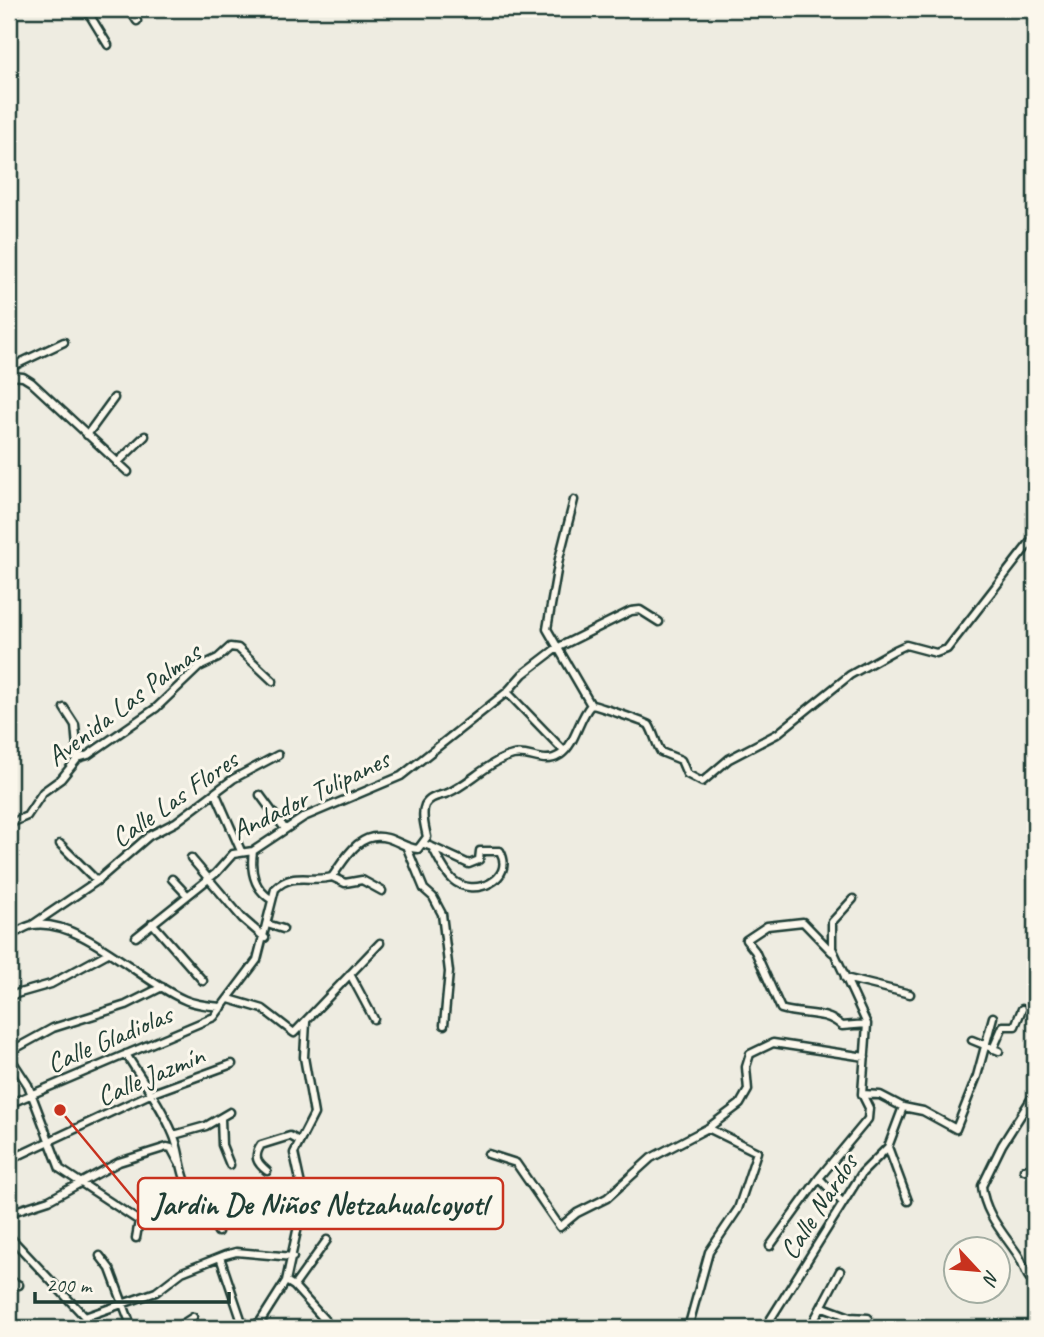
<svg xmlns="http://www.w3.org/2000/svg" width="1044" height="1337" font-family="Caveat,sans-serif">
  <style>
    .lines { fill: none; stroke-linecap: round; stroke-linejoin: round }
    .street-casing { stroke: #1f3d34; stroke-width: 11 }
    .street { stroke: #fbf7ec; stroke-width: 6 }
    .labels { text-anchor: middle; stroke-width: 6; stroke-linejoin: round; paint-order: stroke }
    .street-label { font-size: 28px; fill: #1f3d34; stroke: #fbf7ec }
    .leader { fill: none; stroke: #c8321e; stroke-width: 2.5 }
    .callout-dot { fill: #c8321e; stroke: #fbf7ec; stroke-width: 2.5 }
    .callout { fill: #fbf7ec; stroke: #c8321e; stroke-width: 2.5 }
    .callout-label { font-size: 30px; text-anchor: middle; font-weight: bold; fill: #1f3d34 }
  </style>
  <rect width="100%" height="100%" fill="#eeece1"/>
  <filter id="ink" filterUnits="userSpaceOnUse"><feTurbulence type="fractalNoise" baseFrequency=".0143" numOctaves="2"/><feDisplacementMap in="SourceGraphic" scale="14" xChannelSelector="R" yChannelSelector="G"/><feConvolveMatrix kernelMatrix="1 2 1 2 8 2 1 2 1" color-interpolation-filters="sRGB"/></filter>
  <g filter="url(#ink)">
    <g class="lines">
      <defs>
        <path id="street" d="M86 9 108 45
          M129 9 137 21
          M9 15 17 9
          M9 368 64 342
          M9 376 23 377 31 382 128 472
          M87 435 114 398
          M117 463 145 436
          M574 500 559 559 547 629 591 705
          M507 692 564 751
          M591 705C596 705 647 723 649 725 654 733 656 744 661 752L681 760 687 774 702 782 729 759 777 734 850 675 895 650 906 645 936 653 947 649 1035 536
          M64 708 75 725 78 758
          M216 794 241 851
          M260 795 285 829
          M9 824 27 816 43 792 61 779 78 758 88 755 156 708 199 667 218 658 230 647 238 648 273 681
          M60 844 97 881
          M424 844 432 847C438 857 444 872 453 880 473 898 516 880 500 851H480L479 860 469 864 432 847
          M407 848 424 889 433 897 442 914 449 972 444 1025
          M253 851C250 872 254 889 272 900
          M191 858 242 918 265 938
          M332 877 345 883 362 880 382 891
          M172 879 186 894
          M152 923 203 981
          M267 924 283 929
          M32 925 97 881 149 836 176 822 233 779 278 755
          M9 936C16 933 25 926 33 925 81 918 141 982 185 1000 196 1005 210 1006 222 1007
          M136 937 216 873 233 854 253 851 304 817 401 776 507 692 523 674 557 648 631 611 640 610 659 622
          M832 952 803 922 767 926 746 940 755 951 781 1009C803 1016 825 1010 842 1026L867 1024
          M350 974 374 1019
          M845 978 910 994
          M9 996 51 984 108 953
          M229 999 263 1009 294 1033 380 943
          M972 1040 999 1051
          M993 1049 1003 1026H1015L1022 1009
          M9 1052 53 1028 126 1005 162 987
          M126 1054C142 1080 161 1105 173 1134 183 1155 178 1188 203 1201
          M9 1056 28 1085 60 1169 139 1221 136 1238
          M1035 1093 1002 1145 982 1186C984 1213 1004 1234 1018 1255 1025 1266 1025 1276 1035 1284
          M862 1094 880 1095 903 1107 923 1111 956 1129 977 1076 993 1017
          M9 1104 214 1017 257 960 275 889C293 871 310 883 332 877 345 859 359 830 387 838 398 841 406 848 418 849L427 837C425 827 421 814 425 805 430 796 440 796 448 793 469 784 489 761 513 755 530 751 543 766 560 755 576 744 578 719 591 705
          M221 1118 222 1145 230 1165
          M174 1135 206 1126 230 1112
          M888 1147 908 1201
          M488 1154 516 1163 560 1227 577 1213 607 1198 651 1158 708 1128 740 1104 748 1090 746 1067 750 1054 773 1043 865 1057
          M9 1160 150 1094 232 1064
          M1024 1170 1035 1168
          M267 1171C257 1163 253 1157 261 1145L290 1136 299 1141
          M819 1178 843 1203
          M203 1201 218 1232
          M203 1201 224 1189
          M151 1202 190 1189
          M9 1213 49 1200 119 1162 167 1147 171 1148 179 1163
          M9 1236 85 1317
          M770 1246 819 1178 868 1119 869 1108 862 1094 867 1024 832 948V922L853 899
          M100 1256 110 1269 132 1328
          M220 1257 244 1328
          M9 1280 19 1285
          M286 1281 294 1286 332 1328
          M294 1286 327 1240
          M823 1307 850 1317 868 1318
          M85 1317 156 1292 182 1272 225 1255 236 1252 293 1257
          M260 1322 286 1281 304 1199 294 1153 314 1114 304 1057 306 1022
          M83 1328 85 1317
          M176 1328 193 1317
          M247 1328 260 1322 267 1328
          M681 1328H682
          M688 1328 709 1252 738 1209 757 1152 708 1128
          M765 1328 862 1173 888 1147 903 1107
          M810 1328 840 1271"/>
      </defs>
      <use href="#street" class="street-casing"/>
      <use href="#street" class="street"/>
    </g>
  </g>
  <g class="labels">
    <g class="street-label">
      <text transform="translate(123 704) rotate(-37)" y="10">Avenida Las Palmas</text>
      <text transform="translate(310 794) rotate(-26)" y="10">Andador Tulipanes</text>
      <text transform="translate(174 798) rotate(-35)" y="10">Calle Las Flores</text>
      <text transform="translate(109 1038) rotate(-23)" y="10">Calle Gladiolas</text>
      <text transform="translate(150 1075) rotate(-23)" y="10">Calle Jazmín</text>
      <text transform="translate(818 1206) rotate(-57)" y="10">Calle Nardos</text>
    </g>
  </g>
  <path class="leader" d="M60 1110L138 1204"/>
  <circle class="callout-dot" cx="60" cy="1110" r="7"/>
  <rect class="callout" x="138" y="1178" width="365" height="51" rx="7"/>
  <g class="callout-label">
    <text x="320" y="1214">Jardin De Niños Netzahualcoyotl</text>
  </g>
  <rect width="1044" height="1337" fill="none" stroke="#fbf7ec" stroke-width="35"/>
  <rect x="18" y="18" width="1009" height="1302" fill="none" stroke="#1f3d34" stroke-width="2.5" filter="url(#ink)"/>
  <g transform="translate(977 1270) rotate(116)"><circle r="33" fill="#fbf7ec" stroke="#a3ada2" stroke-width="2"/>
  <path d="M0-5L12 26L0 18L-12 26Z" fill="#c8321e"/>
  <text y="-10" font-size="19" font-weight="bold" text-anchor="middle" fill="#1f3d34">N</text>
  </g>
  <path d="M35 1292v10h194v-10" fill="none" stroke="#1f3d34" stroke-width="3.5"/>
  <text x="46" y="1292" font-size="21" fill="#1f3d34" stroke="#fbf7ec" stroke-width="5" paint-order="stroke">200 m</text>
</svg>
